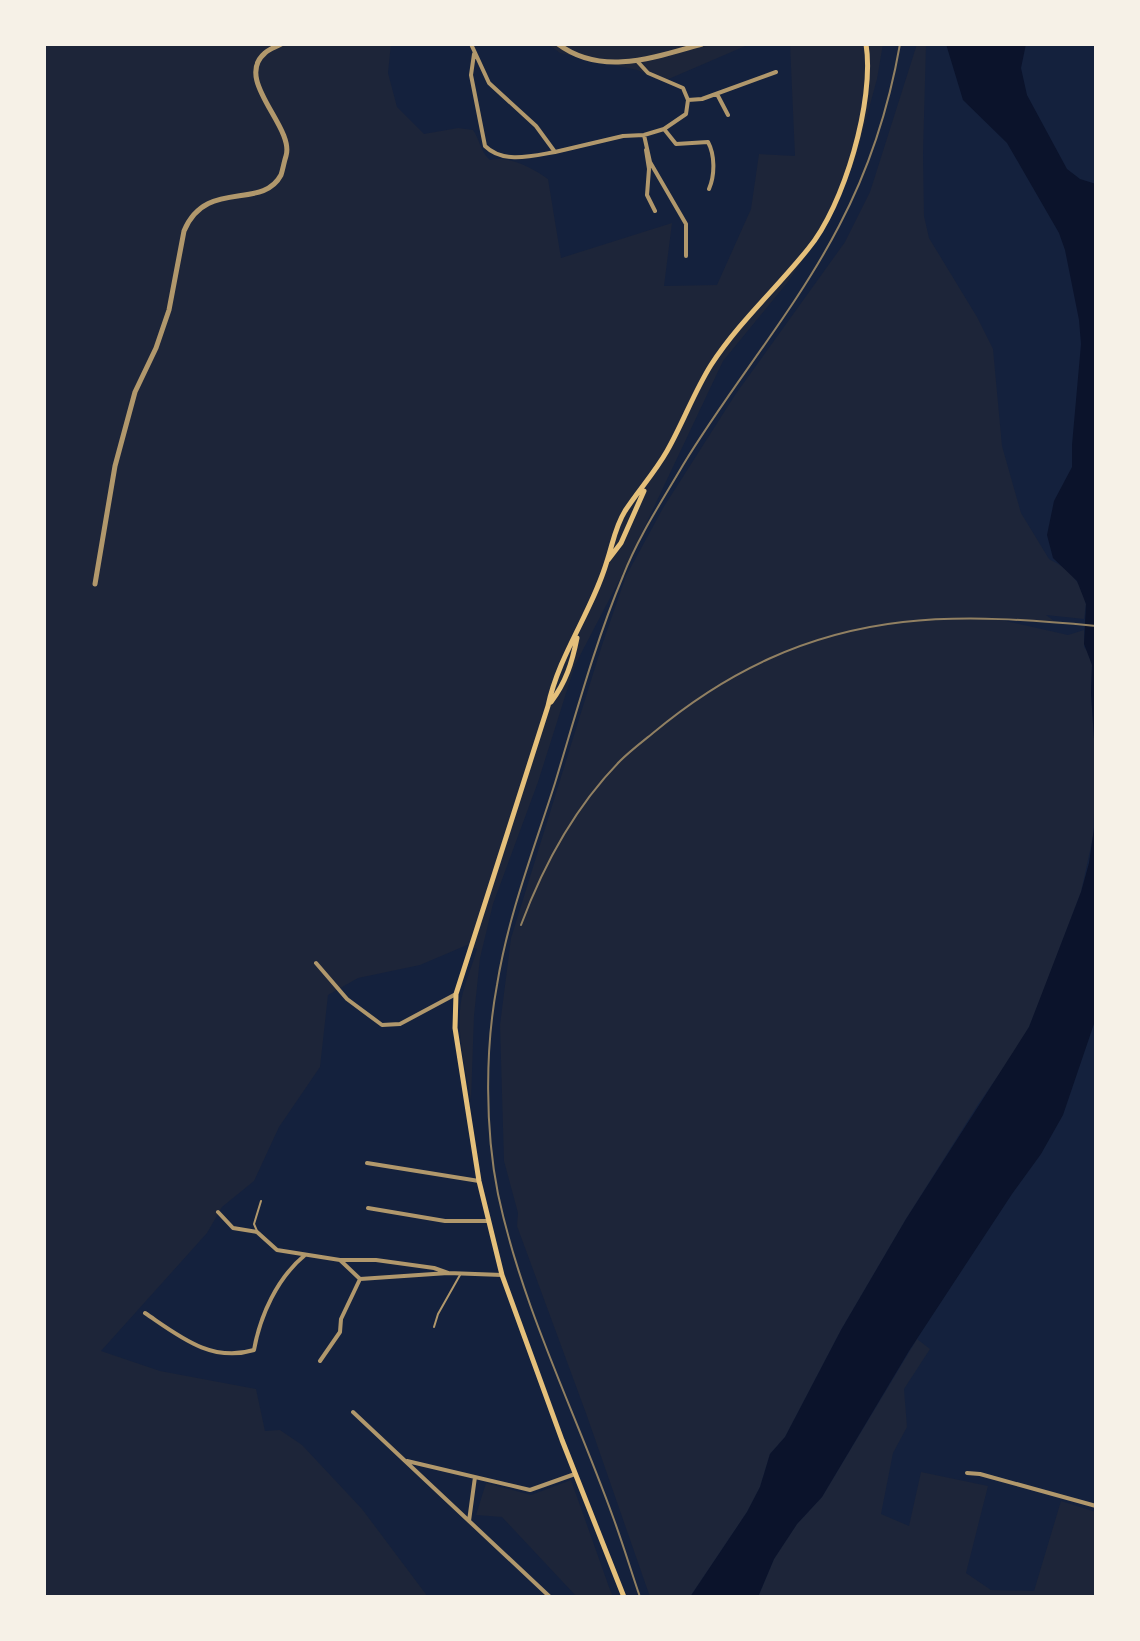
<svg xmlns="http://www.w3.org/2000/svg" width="1140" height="1641" font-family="'Work Sans',sans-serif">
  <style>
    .green { fill: #1d2539 }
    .water { fill: #0b132b }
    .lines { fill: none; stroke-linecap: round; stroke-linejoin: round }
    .service { stroke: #b1986c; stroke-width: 2 }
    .minor { stroke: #b1986c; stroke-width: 4 }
    .tertiary { stroke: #b1986c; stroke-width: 5 }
    .secondary { stroke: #e5c07b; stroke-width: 5 }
    .rail { stroke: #918062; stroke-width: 2 }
  </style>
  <rect width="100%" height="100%" fill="#14213d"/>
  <path class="green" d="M44 44H391L388 73 397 107 424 134 458 128 473 130C480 140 481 153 490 160 508 155 533 168 548 179L561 258 672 223 664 286 717 285 751 209 759 154 795 156 790 44H883L877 79 855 160 827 225 787 283 723 361 620 579 575 665 538 782 493 904 480 958 474 1016 471 1100C465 1066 454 1026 463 992 467 977 473 963 477 949L467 945 420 965 358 978 328 995 320 1067 279 1127 254 1181 222 1207 207 1233 101 1351 160 1371 256 1389 265 1431 280 1430 302 1445 362 1509 428 1597H44Z
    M548 44H750L664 81 637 70 560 53Z
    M917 44H926L923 154 924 216 929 238 977 317 993 349 1002 446 1021 513 1049 559 1067 569 1081 587 1086 604 1084 619 1046 615 1054 621 1001 620 1068 635 1084 630V647L1091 656 1092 665 1091 693 1096 768 1093 837 1081 892 1040 1000 1029 1027 1012 1056 979 1103 906 1219 841 1330 785 1437 770 1454 760 1487 747 1512 690 1597H650L587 1416 517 1226 518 1213 504 1161 500 1025 511 938 602 645 626 576 663 508 735 395 845 242 870 192Z
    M917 1339 930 1349 904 1389 907 1427 893 1453 881 1514 909 1526 921 1472 988 1486 966 1573 991 1590 1034 1591 1061 1501 1096 1512V1597H758L774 1559 797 1524 822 1497Z
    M571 1480 609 1587 613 1597H577L502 1517 476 1515 486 1483 531 1495Z"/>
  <path class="water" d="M946 44H1026L1021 68 1027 95 1067 169 1080 179 1096 184V768L1091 693 1092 665 1084 644 1086 604 1077 581 1053 558 1047 535 1054 501 1072 467V445L1081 344 1079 320 1065 250 1059 233 1007 143 963 100Z
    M1096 814V1018L1063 1115 1041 1154 1012 1194 909 1351 822 1497 797 1524 774 1559 758 1597H690L747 1512 760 1487 770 1454 785 1437 841 1330 906 1219 1029 1027 1081 892 1089 863Z"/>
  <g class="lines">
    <path class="service" d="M257 1231 254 1224 261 1201
      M434 1327 438 1314 460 1275"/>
    <path class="minor" d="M471 44 489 83 536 126 555 152 623 136 644 135 664 129 676 144 708 142C715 155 715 175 709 189
      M474 54 471 75 485 146C503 164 532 156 555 152
      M638 62 648 73 683 88 688 100 702 99 776 72
      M717 94 728 115
      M664 129 686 114 688 100
      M644 135 650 162 686 224V256
      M646 150 649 169 647 195 655 211
      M316 963 347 999 382 1025 400 1024 456 994
      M367 1163 479 1181
      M368 1208 445 1221H488
      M218 1212 233 1228 257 1232 277 1250 340 1260H376L434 1268 448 1273
      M340 1260 360 1279 448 1273 502 1275
      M145 1313C179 1336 211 1363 254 1350 260 1316 277 1278 305 1255
      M320 1361 340 1332 341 1319 360 1279
      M353 1412 469 1521
      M407 1461 530 1490 575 1474
      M967 1473 980 1474 1096 1506
      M475 1477 469 1521 550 1597"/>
    <path class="tertiary" d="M558 44C602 77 655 57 702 44
      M95 584 115 466 135 392 156 348 169 310 184 231C206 178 262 211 281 175 283 169 284 162 286 156 295 127 233 80 265 53 269 49 276 47 281 44"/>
    <path class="secondary" d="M608 560 621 543 644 491
      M551 702C566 682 572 663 577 638
      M624 1597 562 1440 502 1275 479 1181 455 1028 456 994 548 706C559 654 592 612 607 561 613 543 615 527 625 511 639 490 655 472 667 451 683 423 694 392 711 365 739 322 776 289 808 249 844 206 875 100 866 44"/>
    <path class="rail" d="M521 925C543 866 576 806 620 761 630 751 642 742 653 733 726 672 806 633 903 622 967 615 1032 620 1096 626
      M640 1597C631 1571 623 1544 613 1517 574 1409 522 1307 498 1194 485 1129 485 1049 497 985 508 916 534 849 555 783 576 714 595 643 623 576 638 537 662 501 683 465 732 384 795 311 839 226 869 169 889 107 900 44"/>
  </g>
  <rect width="1140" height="1641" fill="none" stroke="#f6f1e7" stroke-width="92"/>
</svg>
